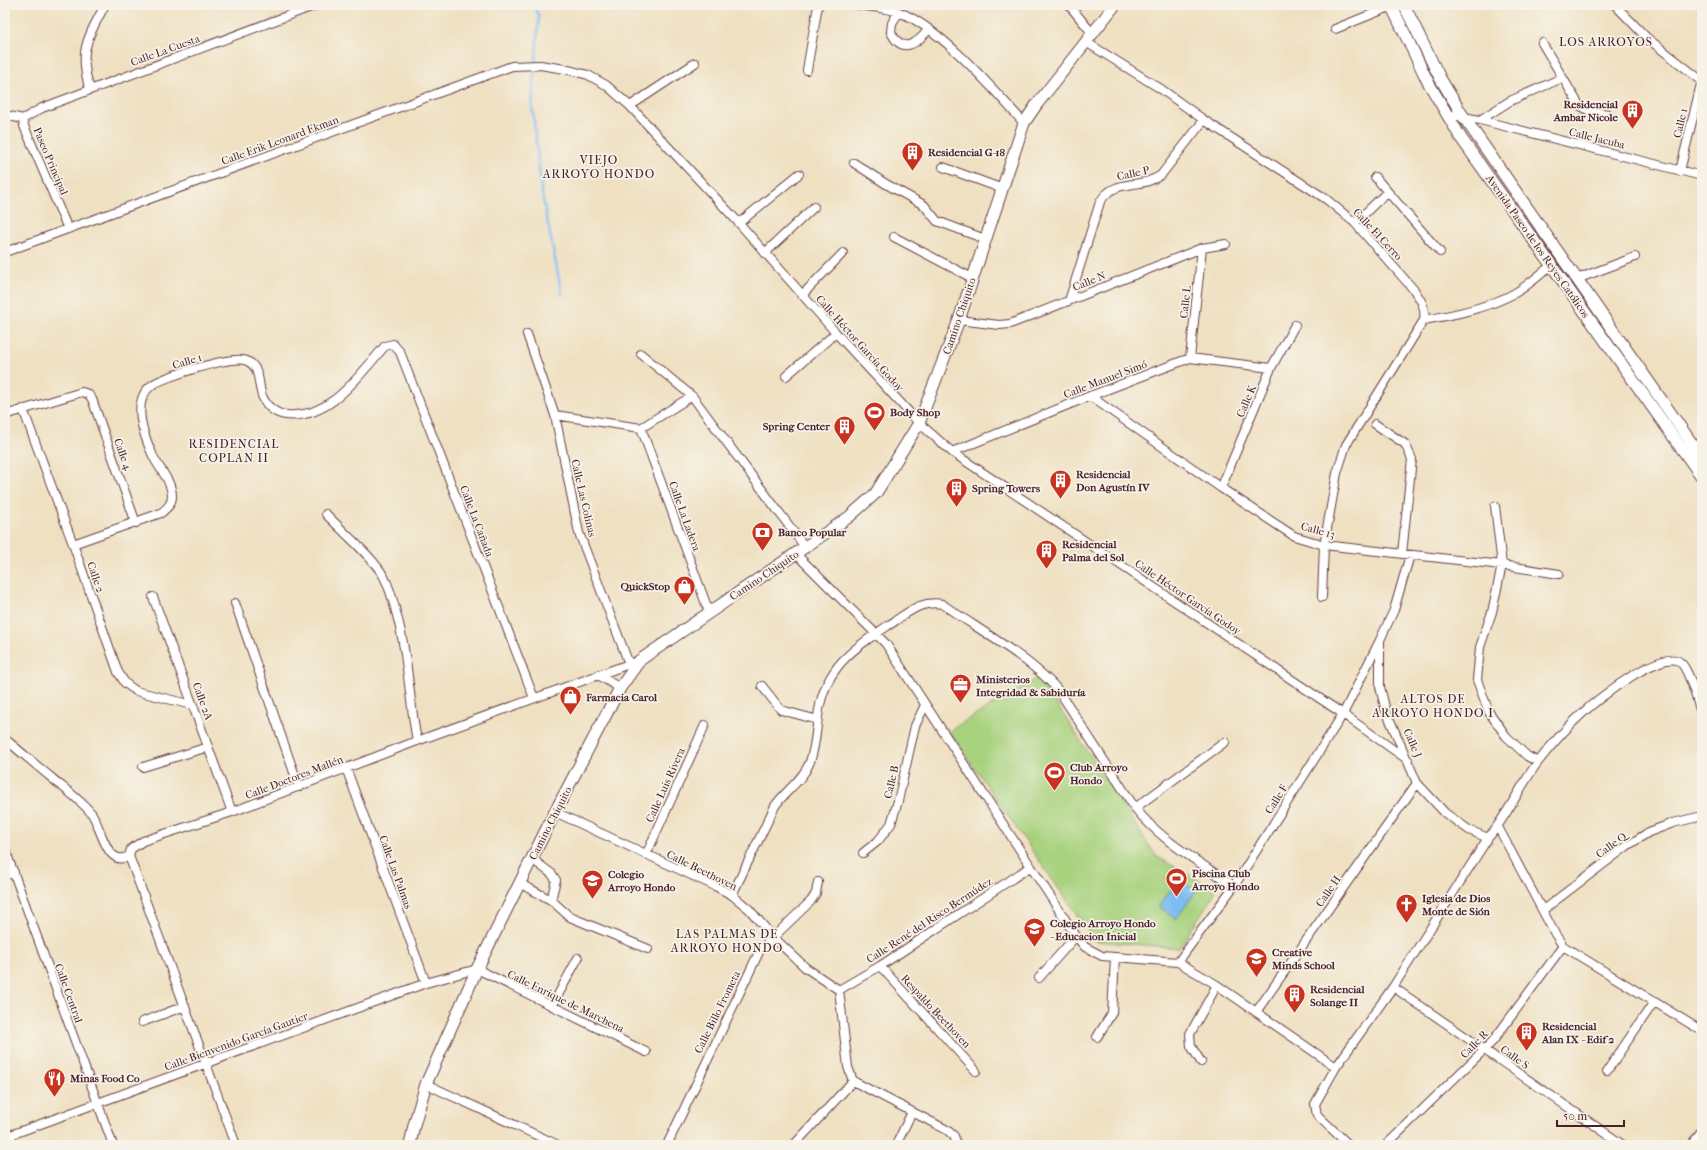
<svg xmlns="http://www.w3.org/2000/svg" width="1707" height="1150" font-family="'IM FELL French Canon',serif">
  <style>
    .green { fill: #a8d27e; stroke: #797854 }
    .water { fill: #7ebdf2; stroke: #646e8e }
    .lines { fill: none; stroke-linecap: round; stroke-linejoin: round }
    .stream { stroke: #7ebdf2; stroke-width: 2.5 }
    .street-casing { stroke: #633c42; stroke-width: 10 }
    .secondary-casing { stroke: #633c42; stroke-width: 13 }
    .street { stroke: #fff; stroke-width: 8 }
    .secondary { stroke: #fff; stroke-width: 11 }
    .labels { text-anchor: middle; stroke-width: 3.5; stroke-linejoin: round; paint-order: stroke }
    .street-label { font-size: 11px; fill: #4a1f2b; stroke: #f7f3e8 }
    .poi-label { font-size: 11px; font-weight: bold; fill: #4a1f2b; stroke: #f7f3e8; text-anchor: start }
    .neighbourhood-label { font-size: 12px; letter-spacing: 1px; fill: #4a1f2b; stroke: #f7f3e8 }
  </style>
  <rect width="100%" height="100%" fill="#f7f3e8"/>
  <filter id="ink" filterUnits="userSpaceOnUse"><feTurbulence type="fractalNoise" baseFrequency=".025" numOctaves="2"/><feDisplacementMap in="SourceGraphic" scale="8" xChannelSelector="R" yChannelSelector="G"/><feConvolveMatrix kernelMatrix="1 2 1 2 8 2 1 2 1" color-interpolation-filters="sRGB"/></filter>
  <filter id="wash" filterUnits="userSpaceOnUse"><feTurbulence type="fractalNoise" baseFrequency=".012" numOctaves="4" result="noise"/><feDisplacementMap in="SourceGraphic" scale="16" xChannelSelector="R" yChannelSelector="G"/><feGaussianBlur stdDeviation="0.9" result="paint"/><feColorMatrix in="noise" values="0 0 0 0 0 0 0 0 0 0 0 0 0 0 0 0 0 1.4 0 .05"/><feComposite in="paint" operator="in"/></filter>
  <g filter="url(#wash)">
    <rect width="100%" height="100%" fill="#efe0c1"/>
    <path class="green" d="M1039 677 1156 856 1216 891 1179 948 1095 941 949 731Z"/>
    <path class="water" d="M1179 879 1196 891 1176 919 1159 906Z"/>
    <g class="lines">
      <path class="stream" d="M533 5 539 16 532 105 542 195 562 294"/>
    </g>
  </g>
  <g filter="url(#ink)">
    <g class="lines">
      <defs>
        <path id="street" d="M859 5C872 7 886 8 899 12 941 28 993 89 1024 123
          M1069 5 1092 33
          M1615 5 1647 38 1702 81
          M899 12 892 23 891 32C902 55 917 44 929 29
          M1335 29 1392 6
          M1086 42 1161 89 1204 120 1326 199 1355 223 1414 290C1421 300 1426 307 1424 320L1346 445 1337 473 1324 545 1322 597
          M1542 43 1579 105 1590 111 1608 114
          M807 70 818 5
          M90 90C78 51 87 39 105 5
          M630 106 695 63
          M1446 114 1480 120 1702 176
          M5 115 23 119 24 126 68 229
          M23 119 42 108 316 5
          M1480 120 1510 101 1562 78
          M854 163 886 184 924 205 937 221 985 239
          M943 167 1003 189
          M1680 171 1702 80
          M1375 177 1440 252
          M739 223 799 174
          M1355 223 1387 192
          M894 237 972 278
          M5 252 512 66 540 65 565 69 588 75 606 85 630 106 739 223 836 333 919 423 952 452 1343 714 1408 760
          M765 253 814 207
          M1577 279 1635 257
          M802 295 843 253
          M1069 301 1100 202C1115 177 1140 190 1161 175L1204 120
          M959 320 999 325 1010 324 1202 248 1226 244
          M1424 320C1454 315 1488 308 1515 293 1528 286 1540 274 1552 265
          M527 334 555 415 579 533 629 664
          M641 354 692 396 805 547
          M1190 358 1202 248
          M786 376 836 333
          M1090 396 1221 488 1294 536 1324 545 1502 565 1559 574
          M23 409 73 544 118 672 125 683 136 691 192 705
          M5 415 82 392 88 394 92 399 136 523
          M555 415 641 428 692 396
          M1375 424 1405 444 1412 459 1402 554
          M641 428 709 612
          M952 452 1090 396 1190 358 1271 368
          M1221 488 1271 368 1295 325
          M1495 506 1502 565 1492 612 1480 647 1477 680 1489 712 1506 736 1527 756 1538 762
          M326 514C341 530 375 559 384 577 390 588 393 600 396 612 408 654 409 698 417 741
          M73 544 161 513C167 508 172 504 172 496 172 481 159 469 153 456 144 436 130 401 152 385 164 377 234 354 247 361 262 368 257 386 263 398 267 407 276 414 286 415 330 420 359 375 385 346L393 344 400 352 534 698
          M796 554 886 644 1076 936 1085 947 1102 956 1178 962 1217 985 1336 1067
          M1410 555 1394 610 1380 640V687L1386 711 1417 783 1445 813 1469 830 1488 838
          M153 597 232 812
          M235 603 299 787
          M598 675 620 688
          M762 686 781 710 818 720
          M5 739C21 752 37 766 53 779 66 790 81 800 92 814 101 827 107 869 129 856L131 849 143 841 232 812 417 741 640 660
          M143 767 208 747
          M346 768 426 983
          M1135 808 1225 742
          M555 812 715 886 732 895 749 909 773 937 806 968 839 990 848 1067 853 1081 947 1130 954 1136 957 1145
          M1498 827 1555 934 1563 946 1702 1031
          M5 849 113 1145
          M863 853 878 841 891 824 898 801 915 726 925 705
          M646 855 705 725
          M129 856 236 1145
          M532 859 552 874 556 880 551 900
          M5 875 14 872
          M519 883 551 900 570 917 648 949
          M732 895 775 806C785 791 802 781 809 764 816 748 816 727 819 710 827 663 858 646 895 621 910 611 923 600 942 604 979 630 1029 657 1059 691L1135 808C1162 842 1200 862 1234 886
          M1543 910 1627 846 1649 832 1673 823 1702 816
          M1178 962 1234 886 1343 714 1380 640
          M880 966 976 1071
          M1039 978 1076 936
          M1393 987 1623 1145
          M839 990 880 966 1030 867
          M552 1006 578 958
          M1256 1012 1417 783
          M142 1022 185 1006
          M1097 1037 1112 1013 1115 958
          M1201 1062 1191 1046 1190 1034 1217 985
          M1607 1071 1654 1002
          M426 1084 558 1145
          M10 1135 14 1145
          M5 1137 426 983 477 969 646 1052
          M667 1145 760 950 811 901 816 893 818 882
          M794 1145 853 1081
          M896 1145 912 1112
          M1349 1145 1317 1115 1315 1104 1336 1067 1393 987 1488 838C1508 815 1520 786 1538 762 1552 744 1569 725 1586 710 1599 698 1663 648 1680 662 1690 670 1697 703 1702 715
          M1386 1145 1493 1041 1563 946
          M1691 1145 1702 1130"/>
        <path id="secondary" d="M1391 5 1428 82 1461 138 1702 477
          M1404 5 1440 78 1463 116 1702 458
          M410 1145 414 1125 426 1084 477 969 555 812 620 688 640 660 849 517 876 493 919 423 959 320 1024 123 1037 104 1115 5"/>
      </defs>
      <use href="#street" class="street-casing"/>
      <use href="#secondary" class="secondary-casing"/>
      <use href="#street" class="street"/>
      <use href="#secondary" class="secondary"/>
    </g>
  </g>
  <defs>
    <symbol id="building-pin" viewBox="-11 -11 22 30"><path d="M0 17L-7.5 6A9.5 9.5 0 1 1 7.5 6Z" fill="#c8321e" stroke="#f7f3e8"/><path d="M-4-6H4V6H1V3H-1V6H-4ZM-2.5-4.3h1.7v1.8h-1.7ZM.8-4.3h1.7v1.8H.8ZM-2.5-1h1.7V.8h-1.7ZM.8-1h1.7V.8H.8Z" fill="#fff"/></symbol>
    <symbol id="stadium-pin" viewBox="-11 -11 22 30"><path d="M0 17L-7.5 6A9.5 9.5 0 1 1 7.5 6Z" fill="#c8321e" stroke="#f7f3e8"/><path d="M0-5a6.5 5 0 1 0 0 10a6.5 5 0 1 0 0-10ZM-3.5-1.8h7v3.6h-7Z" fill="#fff"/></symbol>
    <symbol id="bank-pin" viewBox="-11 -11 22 30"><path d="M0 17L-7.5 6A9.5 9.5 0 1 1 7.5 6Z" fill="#c8321e" stroke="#f7f3e8"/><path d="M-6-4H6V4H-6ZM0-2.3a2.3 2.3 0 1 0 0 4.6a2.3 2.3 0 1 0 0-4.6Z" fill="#fff"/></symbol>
    <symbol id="shop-pin" viewBox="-11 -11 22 30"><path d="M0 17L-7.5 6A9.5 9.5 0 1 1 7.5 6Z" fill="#c8321e" stroke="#f7f3e8"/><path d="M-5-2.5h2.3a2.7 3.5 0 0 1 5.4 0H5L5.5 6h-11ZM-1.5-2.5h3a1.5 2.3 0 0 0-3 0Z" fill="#fff"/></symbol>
    <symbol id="office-pin" viewBox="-11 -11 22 30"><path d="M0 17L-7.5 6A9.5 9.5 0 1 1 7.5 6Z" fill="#c8321e" stroke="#f7f3e8"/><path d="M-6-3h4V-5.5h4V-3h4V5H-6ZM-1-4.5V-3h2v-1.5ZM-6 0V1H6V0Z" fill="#fff"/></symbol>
    <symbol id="school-pin" viewBox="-11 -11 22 30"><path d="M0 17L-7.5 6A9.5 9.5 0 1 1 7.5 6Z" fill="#c8321e" stroke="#f7f3e8"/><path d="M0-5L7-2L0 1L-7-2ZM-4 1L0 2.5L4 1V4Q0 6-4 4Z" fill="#fff"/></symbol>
    <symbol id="church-pin" viewBox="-11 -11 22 30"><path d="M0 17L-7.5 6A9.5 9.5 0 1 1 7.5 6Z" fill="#c8321e" stroke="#f7f3e8"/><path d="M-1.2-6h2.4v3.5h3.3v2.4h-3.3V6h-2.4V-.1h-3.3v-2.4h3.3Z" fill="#fff"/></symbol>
    <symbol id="restaurant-pin" viewBox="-11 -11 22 30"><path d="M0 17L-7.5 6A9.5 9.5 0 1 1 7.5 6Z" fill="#c8321e" stroke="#f7f3e8"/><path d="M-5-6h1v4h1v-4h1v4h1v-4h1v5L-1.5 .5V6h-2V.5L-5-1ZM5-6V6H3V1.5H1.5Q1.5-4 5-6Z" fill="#fff"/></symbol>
  </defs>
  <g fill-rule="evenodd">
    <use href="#building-pin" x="1620" y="98" width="25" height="34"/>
    <use href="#building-pin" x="900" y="140" width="25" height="34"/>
    <use href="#stadium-pin" x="862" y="400" width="25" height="34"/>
    <use href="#building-pin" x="832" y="414" width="25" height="34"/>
    <use href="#building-pin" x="1048" y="468" width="25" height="34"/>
    <use href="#building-pin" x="944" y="476" width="25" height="34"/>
    <use href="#bank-pin" x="750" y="520" width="25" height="34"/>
    <use href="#building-pin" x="1034" y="538" width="25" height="34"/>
    <use href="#shop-pin" x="672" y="574" width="25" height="34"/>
    <use href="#office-pin" x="948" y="672" width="25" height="34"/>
    <use href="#shop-pin" x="558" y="684" width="25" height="34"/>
    <use href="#stadium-pin" x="1042" y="760" width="25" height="34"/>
    <use href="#stadium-pin" x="1164" y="866" width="25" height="34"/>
    <use href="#school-pin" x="580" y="868" width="25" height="34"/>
    <use href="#church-pin" x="1394" y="892" width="25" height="34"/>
    <use href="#school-pin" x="1022" y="916" width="25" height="34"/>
    <use href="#school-pin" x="1244" y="946" width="25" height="34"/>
    <use href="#building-pin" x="1282" y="982" width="25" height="34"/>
    <use href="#building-pin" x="1514" y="1020" width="25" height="34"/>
    <use href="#restaurant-pin" x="42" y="1066" width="25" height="34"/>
  </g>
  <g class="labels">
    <g class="street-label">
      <text transform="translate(165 50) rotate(-20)" y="4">Calle La Cuesta</text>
      <text transform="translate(1680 123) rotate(-77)" y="4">Calle 1</text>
      <text transform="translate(1597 138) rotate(14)" y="4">Calle Jacuba</text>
      <text transform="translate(280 140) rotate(-20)" y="4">Calle Erik Leonard Ekman</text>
      <text transform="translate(51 161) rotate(67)" y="4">Paseo Principal</text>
      <text transform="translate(1133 173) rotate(-12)" y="4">Calle P</text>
      <text transform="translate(1378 234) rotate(47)" y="4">Calle El Cerro</text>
      <text transform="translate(1538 246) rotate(55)" y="4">Avenida Paseo de los Reyes Católicos</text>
      <text transform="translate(1089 281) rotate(-22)" y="4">Calle N</text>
      <text transform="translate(1185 302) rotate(-84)" y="4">Calle L</text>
      <text transform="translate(959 316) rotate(-71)" y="4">Camino Chiquito</text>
      <text transform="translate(860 343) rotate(48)" y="4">Calle Héctor García Godoy</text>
      <text transform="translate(187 361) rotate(-17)" y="4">Calle 1</text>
      <text transform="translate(1105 379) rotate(-21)" y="4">Calle Manuel Simó</text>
      <text transform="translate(1246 401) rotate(-67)" y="4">Calle K</text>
      <text transform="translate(123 454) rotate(70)" y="4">Calle 4</text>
      <text transform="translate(584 498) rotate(77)" y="4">Calle Las Colinas</text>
      <text transform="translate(685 516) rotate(70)" y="4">Calle La Ladera</text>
      <text transform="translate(477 521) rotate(69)" y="4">Calle La Cañada</text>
      <text transform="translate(1318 530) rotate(15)" y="4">Calle 13</text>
      <text transform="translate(764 575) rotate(-34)" y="4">Camino Chiquito</text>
      <text transform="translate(96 577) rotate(71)" y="4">Calle 2</text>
      <text transform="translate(1188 597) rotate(34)" y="4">Calle Héctor García Godoy</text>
      <text transform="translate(203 701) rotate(70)" y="4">Calle 2A</text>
      <text transform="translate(1413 743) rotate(67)" y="4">Calle J</text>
      <text transform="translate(294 777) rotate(-21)" y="4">Calle Doctores Mallén</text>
      <text transform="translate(891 782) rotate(-77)" y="4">Calle B</text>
      <text transform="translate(665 785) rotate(-66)" y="4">Calle Luis Rivera</text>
      <text transform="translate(1276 799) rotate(-58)" y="4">Calle F</text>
      <text transform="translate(550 823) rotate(-63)" y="4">Camino Chiquito</text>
      <text transform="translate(1611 845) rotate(-36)" y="4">Calle Q</text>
      <text transform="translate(702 870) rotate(26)" y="4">Calle Beethoven</text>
      <text transform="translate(396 872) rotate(70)" y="4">Calle Las Palmas</text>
      <text transform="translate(1328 891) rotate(-55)" y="4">Calle H</text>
      <text transform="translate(929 920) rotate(-33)" y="4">Calle René del Risco Bermúdez</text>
      <text transform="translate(69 993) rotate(70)" y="4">Calle Central</text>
      <text transform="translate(566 1001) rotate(26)" y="4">Calle Enrique de Marchena</text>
      <text transform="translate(936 1011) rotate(47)" y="4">Respaldo Beethoven</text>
      <text transform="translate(717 1012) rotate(-64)" y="4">Calle Billo Frometa</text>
      <text transform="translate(236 1041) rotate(-20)" y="4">Calle Bienvenido García Gautier</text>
      <text transform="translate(1474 1044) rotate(-46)" y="4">Calle R</text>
      <text transform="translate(1515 1057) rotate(35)" y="4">Calle S</text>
    </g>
    <g class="poi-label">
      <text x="1618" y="108" text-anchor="end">Residencial<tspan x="1618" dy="13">Ambar Nicole</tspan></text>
      <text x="928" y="156">Residencial G-18</text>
      <text x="890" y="416">Body Shop</text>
      <text x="830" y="430" text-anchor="end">Spring Center</text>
      <text x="1076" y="478">Residencial<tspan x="1076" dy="13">Don Agustín IV</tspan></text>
      <text x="972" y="492">Spring Towers</text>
      <text x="778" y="536">Banco Popular</text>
      <text x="1062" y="548">Residencial<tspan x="1062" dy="13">Palma del Sol</tspan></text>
      <text x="670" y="590" text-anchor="end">QuickStop</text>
      <text x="976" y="683">Ministerios<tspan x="976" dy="13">Integridad &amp; Sabiduría</tspan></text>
      <text x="586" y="701">Farmacia Carol</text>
      <text x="1070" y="771">Club Arroyo<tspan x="1070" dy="13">Hondo</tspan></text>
      <text x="1192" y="877">Piscina Club<tspan x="1192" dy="13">Arroyo Hondo</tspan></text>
      <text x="608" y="878">Colegio<tspan x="608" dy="13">Arroyo Hondo</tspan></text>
      <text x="1422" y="902">Iglesia de Dios<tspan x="1422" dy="13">Monte de Sión</tspan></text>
      <text x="1050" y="927">Colegio Arroyo Hondo<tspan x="1050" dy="13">- Educacion Inicial</tspan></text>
      <text x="1272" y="956">Creative<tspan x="1272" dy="13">Minds School</tspan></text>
      <text x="1310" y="993">Residencial<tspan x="1310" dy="13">Solange II</tspan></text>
      <text x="1542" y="1030">Residencial<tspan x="1542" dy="13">Alan IX - Edif 2</tspan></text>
      <text x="70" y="1082">Minas Food Co</text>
    </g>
    <g class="neighbourhood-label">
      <text x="1606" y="46">LOS ARROYOS</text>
      <text x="599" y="164">VIEJO<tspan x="599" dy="14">ARROYO HONDO</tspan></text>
      <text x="234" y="448">RESIDENCIAL<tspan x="234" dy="14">COPLAN II</tspan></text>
      <text x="1433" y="703">ALTOS DE<tspan x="1433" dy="14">ARROYO HONDO I</tspan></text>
      <text x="727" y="938">LAS PALMAS DE<tspan x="727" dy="14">ARROYO HONDO</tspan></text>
    </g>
  </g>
  <rect width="1707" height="1150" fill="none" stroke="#f7f3e8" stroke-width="20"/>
  <path d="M1557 1120v6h67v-6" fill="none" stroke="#4a1f2b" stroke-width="2"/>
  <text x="1563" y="1120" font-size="12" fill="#4a1f2b" stroke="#f7f3e8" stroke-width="3" paint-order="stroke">50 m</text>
</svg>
